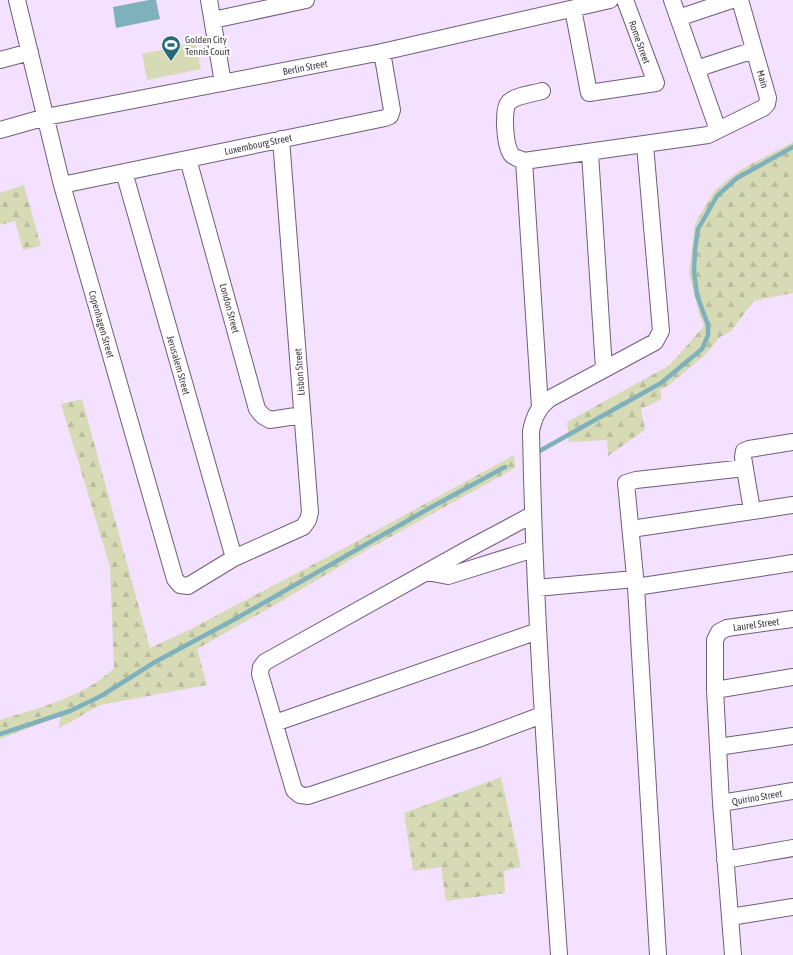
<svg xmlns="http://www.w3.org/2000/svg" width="793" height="955" font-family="'Asap Condensed',sans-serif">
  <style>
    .forest { fill: url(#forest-firs) }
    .pitch { fill: #d6dbb6 }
    .water { fill: #7fb1bd }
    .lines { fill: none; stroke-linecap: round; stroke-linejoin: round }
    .stream { stroke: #7fb1bd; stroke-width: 4.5 }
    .street-casing { stroke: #6e5e78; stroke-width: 18 }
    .street { stroke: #fff; stroke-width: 16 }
    .labels { text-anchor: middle; stroke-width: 4; stroke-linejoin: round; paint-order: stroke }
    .poi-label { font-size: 10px; fill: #403944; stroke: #fff; text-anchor: start }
    .street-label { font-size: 10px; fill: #403944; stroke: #fff }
  </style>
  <defs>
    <pattern id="forest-firs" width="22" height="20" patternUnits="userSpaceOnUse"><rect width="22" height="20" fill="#d6dbb6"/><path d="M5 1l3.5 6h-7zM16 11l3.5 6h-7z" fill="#b9bd9e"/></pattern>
  </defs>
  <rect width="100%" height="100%" fill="#f3e1ff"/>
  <path class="forest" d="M793 142V293L754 301 731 331 720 337 706 354 669 385 660 390 662 399 641 409 645 430 608 456 607 440 569 442 567 422 670 365 704 326 699 313 689 274 695 223 715 190 740 170Z
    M24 185 41 246 23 250 15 221 0 225V193Z
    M82 399 150 648 189 630 348 546 514 455 515 468 367 550 280 602 197 649 207 685 100 705 58 729 61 716 0 739V720C38 708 85 697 114 668L110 567 61 404Z
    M501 777 521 867 504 871 505 893 446 901 441 867 413 871 404 813Z"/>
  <path class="pitch" d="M195 43 201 69 147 80 142 54Z"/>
  <path class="water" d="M149 0H156L160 19 116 28 113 7Z"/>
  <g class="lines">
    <path class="stream" d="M536 453 661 383 702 349 708 335V325L697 295 694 272 695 250 698 229 717 196 737 178 793 147
      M0 734 70 711 101 696 155 662 237 618 428 509 505 467"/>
    <defs>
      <path id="street" d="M17 0 62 185 175 579 180 585 188 586 234 558 303 527 308 520 310 512 281 139
        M209 0 223 83
        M672 0 718 130
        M573 9 589 93 656 83 625 0
        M678 18 732 0
        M213 20 306 0
        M0 60 30 52
        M696 69 754 50
        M542 91C532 94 517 95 509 102 502 109 505 145 511 154 514 158 520 159 524 161L708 135 763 108 767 104 768 98 740 0
        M0 130 46 117 382 52 610 0
        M590 153 604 369
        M188 159 257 409 263 416 270 420 302 415
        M524 161 540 407
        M124 172 234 558
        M62 185 385 118 390 116 392 110 382 52
        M752 510 743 457 744 451 749 449 793 442
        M532 515 468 549 265 662 261 667 260 674 294 790 300 795 308 796 478 739 542 715
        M631 529 793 505
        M427 572 448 576 534 549
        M636 587 793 563
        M536 588 635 579
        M715 690 793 677
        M275 723 538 631
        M718 747 793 736
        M721 803 793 791
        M725 860 793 848
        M730 917 793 907
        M559 955C547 781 534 606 531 431 534 417 538 408 549 399L655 342 661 331 645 145
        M658 955 636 587 626 483 636 480 745 468
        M733 955 721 803 715 690V640L719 632 727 628 793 619"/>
    </defs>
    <use href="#street" class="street-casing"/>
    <use href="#street" class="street"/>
  </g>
  <defs>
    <symbol id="stadium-pin" viewBox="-11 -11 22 30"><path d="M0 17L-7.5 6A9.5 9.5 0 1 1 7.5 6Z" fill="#266b7a" stroke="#fff"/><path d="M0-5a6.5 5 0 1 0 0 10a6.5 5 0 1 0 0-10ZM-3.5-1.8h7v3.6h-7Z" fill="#fff"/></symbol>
  </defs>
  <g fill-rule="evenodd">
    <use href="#stadium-pin" x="160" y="34" width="22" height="30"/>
  </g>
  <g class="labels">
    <g class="poi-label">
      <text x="185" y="43">Golden City<tspan x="185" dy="12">Tennis Court</tspan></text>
    </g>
    <g class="street-label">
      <text transform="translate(640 42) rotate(70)" y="4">Rome Street</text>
      <text transform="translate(305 67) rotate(-11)" y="4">Berlin Street</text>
      <text transform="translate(763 79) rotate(74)" y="4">Main</text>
      <text transform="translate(258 144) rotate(-12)" y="4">Luxembourg Street</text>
      <text transform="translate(230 308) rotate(75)" y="4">London Street</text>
      <text transform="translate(102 324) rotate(74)" y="4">Copenhagen Street</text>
      <text transform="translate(179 365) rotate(74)" y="4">Jerusalem Street</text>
      <text transform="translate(299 372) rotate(-94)" y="4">Lisbon Street</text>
      <text transform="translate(756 624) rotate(-8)" y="4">Laurel Street</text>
      <text transform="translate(757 797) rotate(-10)" y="4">Quirino Street</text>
    </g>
  </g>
</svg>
